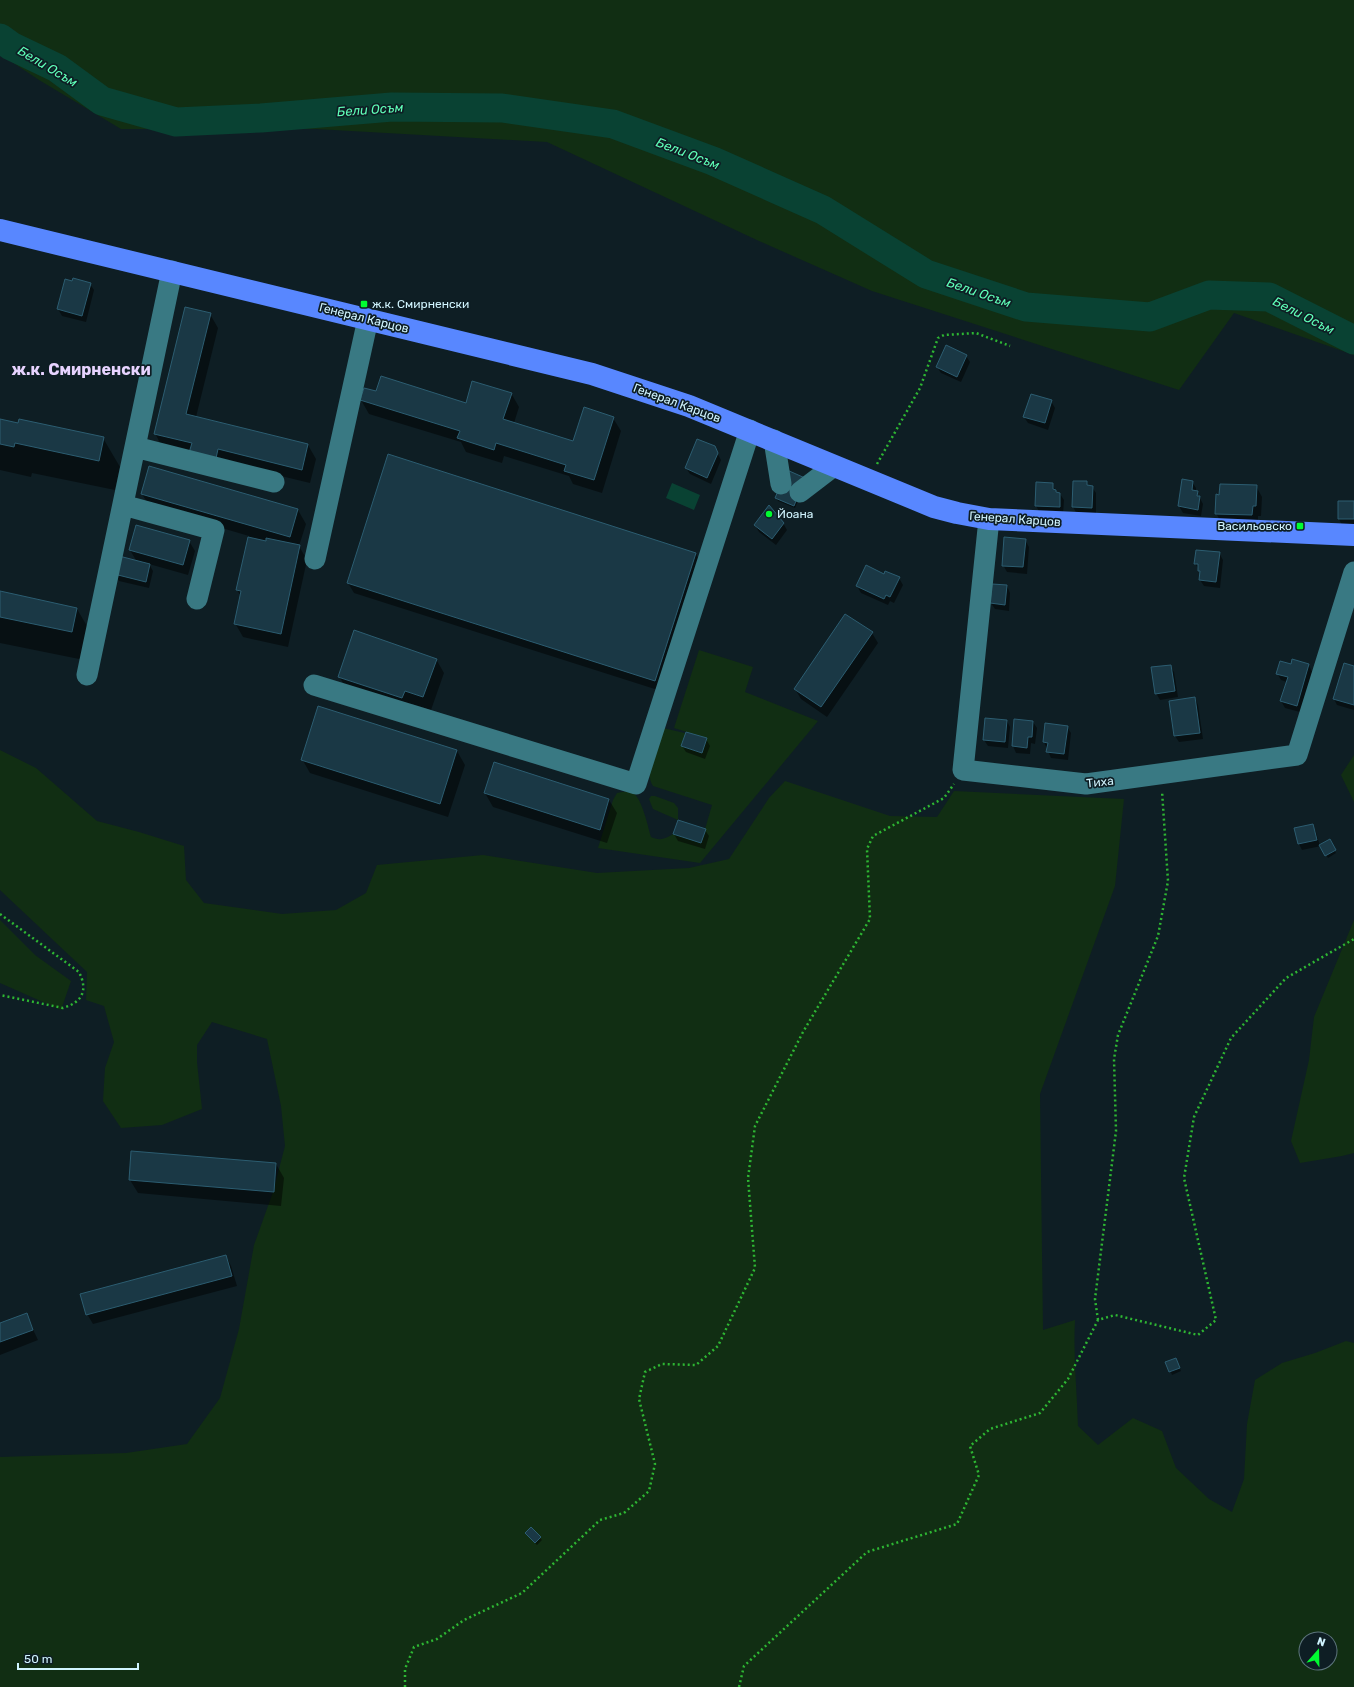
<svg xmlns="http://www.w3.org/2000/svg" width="1354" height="1687" font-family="Rubik,sans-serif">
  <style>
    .green { fill: #112e13; fill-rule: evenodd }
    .water { fill: #094233 }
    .shadow { fill: #0007 }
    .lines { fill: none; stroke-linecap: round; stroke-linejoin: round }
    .river { stroke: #094233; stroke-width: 29 }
    .building { fill: #1a3845; stroke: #2c5d71 }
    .path { stroke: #2eb633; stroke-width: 2.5; stroke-dasharray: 2 3; stroke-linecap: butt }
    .minor { stroke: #397983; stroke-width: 21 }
    .major { stroke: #5887ff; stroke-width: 22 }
    .poi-dot { fill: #00fc31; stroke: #0e1e24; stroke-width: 1.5 }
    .labels { text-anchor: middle; stroke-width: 3.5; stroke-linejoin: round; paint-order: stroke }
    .poi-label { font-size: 12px; fill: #d1f5ff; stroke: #0e1e24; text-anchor: start }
    .street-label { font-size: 12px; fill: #d1f5ff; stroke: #0e1e24 }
    .water-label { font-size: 13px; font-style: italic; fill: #5fffb8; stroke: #0e1e24 }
    .district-label { font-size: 16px; font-weight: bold; fill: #e7d3ff; stroke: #0e1e24 }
  </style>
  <rect width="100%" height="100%" fill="#0e1e24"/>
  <path class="green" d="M0 0H1354V355L1234 313 1179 390 872 291 759 241 547 142 316 129H121L39 80 0 54Z
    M699 650 753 667 745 692 818 721 700 863 598 848 613 800 617 793C623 792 628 790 633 793 642 798 648 827 651 837 660 841 665 839 673 834L701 843 712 805 653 786C643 773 658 743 663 728L706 738 674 728Z
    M0 750 36 768 97 821 139 832 184 846 186 880 204 903 282 914 336 910 366 893 377 865 483 855 597 873 689 868 729 859 769 798 785 781 890 816 937 817 954 791 1124 799 1115 886 1040 1094 1043 1330 1075 1320C1073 1356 1077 1391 1078 1426L1098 1445 1133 1418 1162 1431 1176 1468 1209 1499 1232 1512 1244 1479 1247 1424 1255 1380 1282 1363 1315 1353 1346 1341 1354 1343V1687H0V1457L126 1453 187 1444 220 1398 239 1329 254 1245 273 1192 285 1146 281 1106 267 1039 212 1022 197 1045V1062L202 1109 162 1125 121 1128 103 1101 105 1068 114 1042 104 1006 86 1000 87 972 0 890ZM1306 1639H1330V1663H1306Z
    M1354 755V802L1341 775Z
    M651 796H655L674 803 678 808V820L653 809 649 799Z
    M0 920 35 955 71 981 61 1010 0 983Z
    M1354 920V1153L1342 1156 1300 1163 1291 1141 1309 1060 1314 1017Z"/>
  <path class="water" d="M672 483 700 495 694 510 666 498Z"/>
  <path class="shadow" d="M90 284 94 290 86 322 62 316 58 309Z
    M210 314 218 328 196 417 308 445 316 459 310 483 162 447 155 433Z
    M966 356 970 362 961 382 941 373 937 367Z
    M377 393 466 404 511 393 519 407 514 423 574 442 613 418 621 431 602 493 573 484 569 476 504 456 502 463 466 452 461 442 369 414 361 400Z
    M1051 401 1055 408 1048 430 1028 423 1024 417Z
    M0 420 103 438 120 467 115 490 32 473 31 477 0 470Z
    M714 447 721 460 711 484 690 474 686 468Z
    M150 467 298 510 306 524 299 546 307 560 288 647 243 637 235 623 241 596 237 590 249 536 150 507 142 494Z
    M806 481 795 508 778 501 776 498Z
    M1086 482 1089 487H1092L1096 493V514H1077L1073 507Z
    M1192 482 1196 488V491L1203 504 1201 516 1183 513 1179 506Z
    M1052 484 1057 493 1060 494 1064 500 1063 514 1040 513 1036 506Z
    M1256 486 1262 497 1261 516H1258V525L1222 524 1216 513 1220 496Z
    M1354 502V525H1342L1339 519Z
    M783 523 787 530 776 545 759 532 755 525Z
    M1025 540 1029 547 1027 574 1007 572 1003 565Z
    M189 541 195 551 188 575 149 564 153 571 149 588 119 581 115 574 137 562 130 550Z
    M1219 553 1223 560 1220 588 1204 586 1200 580 1201 574 1195 563Z
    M696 554 701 564 661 691 354 593 348 583Z
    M884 575 899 578 903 585 894 603 890 601 888 605 861 593 857 586Z
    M1007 586 1010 593 1009 611 995 609 991 603Z
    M0 592 77 609 94 638 89 661 0 643Z
    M872 633 878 643 827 717 801 699 795 689Z
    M436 659 444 673 431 710 412 704 410 712 347 690 339 676Z
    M1309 665 1312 672 1300 712 1285 708 1281 701 1287 682 1281 680 1277 673 1291 666Z
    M1170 666 1174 672 1178 697 1160 700 1156 693Z
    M1354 667V710L1337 705 1334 699Z
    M1195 698 1198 705 1203 739 1179 742 1175 736Z
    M319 707 457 751 465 765 448 817 310 773 302 759Z
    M1015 720 1033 722 1037 728 1035 744 1031 743 1030 754 1016 753 1013 746Z
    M1007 721 1010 727 1008 748 988 746 984 740Z
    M1046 724 1067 727 1071 733 1068 760 1051 758 1044 742Z
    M706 739 710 746 705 759 686 752 682 746Z
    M485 793 609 800 617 813 607 843 493 807Z
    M1312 825 1316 832 1320 846 1329 841 1336 853 1328 858 1321 846 1302 850 1299 844 1295 829Z
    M705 830 709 836 705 849 678 841 674 834Z
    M276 1164 284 1178 281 1206 138 1193 130 1180Z
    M226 1256 231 1266 237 1286 93 1324 87 1314Z
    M26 1315 38 1340 0 1355V1324Z
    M1167 1362H1177L1181 1371 1172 1375Z
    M526 1534 540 1538 542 1540 537 1545Z"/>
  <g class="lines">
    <path class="river" d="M0 38 11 46 57 68 102 101 176 122 261 118 392 107 502 108 613 124 713 161 823 210 926 274 1026 307 1150 317 1209 295 1269 297 1354 340"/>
  </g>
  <path class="building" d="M73 278 91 283 82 316 57 309 65 279 72 281Z
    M185 307 211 313 186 414 308 444 302 470 218 449 215 463 188 456 192 443 154 434Z
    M946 345 967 355 957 377 936 367Z
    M381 376 466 403 472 381 512 393 503 419 573 441 584 407 614 417 594 480 564 471 566 465 496 443 494 450 457 438 460 431 360 400 364 388 376 391Z
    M1031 394 1052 400 1045 423 1023 417Z
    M0 419 18 423 19 419 104 437 99 461 15 443 14 447 0 444Z
    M697 439 715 446 718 453 707 478 685 468Z
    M388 454 696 553 655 681 347 583Z
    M149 466 298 509 290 537 141 494Z
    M787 470 805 478 794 506 775 498Z
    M1182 479 1193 481 1192 490 1198 491 1197 496H1200L1198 510 1178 506Z
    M1073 481H1087V485L1093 486 1092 508 1072 507Z
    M1036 482 1053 483V489L1056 490V492L1060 493V507L1035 506Z
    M1220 484 1257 485 1256 506H1253L1252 515 1215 514 1216 494 1219 495Z
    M1338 501H1354V519H1338Z
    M769 505 784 523 772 539 754 525Z
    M136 525 190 540 183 565 129 550Z
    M248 537 266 541V538L300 545 281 634 234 624 241 591 236 590Z
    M1004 537 1026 539 1023 567 1002 566Z
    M1196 550 1220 552 1216 582 1199 580 1200 571H1198V564H1194Z
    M119 556 150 564 146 582 114 574Z
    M866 565 884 574 885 571 900 577 890 597 886 595 884 599 856 586Z
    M992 584 1007 585 1005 605 990 603Z
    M0 591 77 608 72 632 0 617Z
    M845 614 873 632 821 707 794 689Z
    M354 630 437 659 423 697 405 691 402 698 338 677Z
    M1292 659 1309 664 1297 706 1280 701 1288 677 1276 674 1280 661 1291 664Z
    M1344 663 1354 666V705L1333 699Z
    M1171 665 1175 691 1155 694 1151 667Z
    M1195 697 1200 733 1174 736 1169 701Z
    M318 706 457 750 440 804 301 760Z
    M985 718 1007 720 1005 742 983 740Z
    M1014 719 1033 721 1032 737H1028L1027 748 1012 746Z
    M1045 723 1068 726 1064 754 1046 752 1048 743 1043 742Z
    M686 732 707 738 702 753 681 746Z
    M494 762 609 799 600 830 484 793Z
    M678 820 706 829 701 843 673 834Z
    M1313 824 1317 840 1298 844 1294 828Z
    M1330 839 1336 850 1325 856 1319 845Z
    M131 1151 276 1163 274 1192 129 1180Z
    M226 1255 232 1276 86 1315 80 1294Z
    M27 1313 33 1330 0 1342V1323Z
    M1176 1358 1180 1368 1169 1372 1165 1362Z
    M531 1527 541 1537 535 1543 525 1533Z"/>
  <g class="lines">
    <path class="path" d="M877 464 920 388 938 338 944 335 976 333 1010 346
      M0 914 79 972C88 990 83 1002 63 1008L0 995
      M1098 1320 1095 1299 1116 1131 1114 1059 1118 1035 1158 936 1168 881 1162 791
      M405 1687V1669L414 1647 437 1639 464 1620 522 1593 600 1520 624 1513 649 1491 655 1464 639 1399 645 1372 662 1364 696 1365 718 1346 755 1268 748 1178 755 1126 803 1032 870 919 867 849 873 836 944 798 954 784
      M739 1687 744 1666 867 1552 957 1524 979 1475 970 1446 990 1429 1040 1413 1068 1379 1098 1320 1115 1315 1198 1335 1216 1320 1184 1178 1194 1117 1231 1038 1286 978 1354 939"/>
    <path class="minor" d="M774 440 781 484
      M135 447 274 482
      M800 492 834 466
      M123 505 214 530 197 599
      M989 519 963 770 1086 784 1297 755 1354 572
      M315 559 368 319
      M87 675 172 271
      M314 685 636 784 750 430"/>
    <path class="major" d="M0 230 592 374 689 406 934 507 957 513 989 519 1354 535"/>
  </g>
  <g class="poi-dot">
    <rect x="360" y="300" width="8" height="8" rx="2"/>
    <circle cx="769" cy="514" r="4"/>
    <rect x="1296" y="522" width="8" height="8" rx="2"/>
  </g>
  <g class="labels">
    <g class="poi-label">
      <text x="372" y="308">ж.к. Смирненски</text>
      <text x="777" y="518">Йоана</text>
      <text x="1292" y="530" text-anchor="end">Васильовско</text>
    </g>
    <g class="street-label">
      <text transform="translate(364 318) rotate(14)" y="4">Генерал Карцов</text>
      <text transform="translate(677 403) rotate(20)" y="4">Генерал Карцов</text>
      <text transform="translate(1015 519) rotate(4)" y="4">Генерал Карцов</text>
      <text transform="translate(1100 782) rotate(-6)" y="4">Тиха</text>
    </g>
    <g class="water-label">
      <text transform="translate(48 66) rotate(31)" y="5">Бели Осъм</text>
      <text transform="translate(370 109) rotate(-4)" y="5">Бели Осъм</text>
      <text transform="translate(688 153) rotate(21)" y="5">Бели Осъм</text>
      <text transform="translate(979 292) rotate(19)" y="5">Бели Осъм</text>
      <text transform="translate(1304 315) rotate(27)" y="5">Бели Осъм</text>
    </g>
    <g class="district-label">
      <text x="81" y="375">ж.к. Смирненски</text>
    </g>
  </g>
  <g transform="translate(1318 1651) rotate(20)"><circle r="19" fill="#0e1e24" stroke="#5c747c"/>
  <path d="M0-3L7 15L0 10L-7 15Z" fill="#00fc31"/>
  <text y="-6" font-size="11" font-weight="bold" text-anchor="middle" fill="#d1f5ff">N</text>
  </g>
  <path d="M18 1663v6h120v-6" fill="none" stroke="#d1f5ff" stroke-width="2"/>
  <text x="24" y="1663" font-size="12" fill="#d1f5ff" stroke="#0e1e24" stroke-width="3" paint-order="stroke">50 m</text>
</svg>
